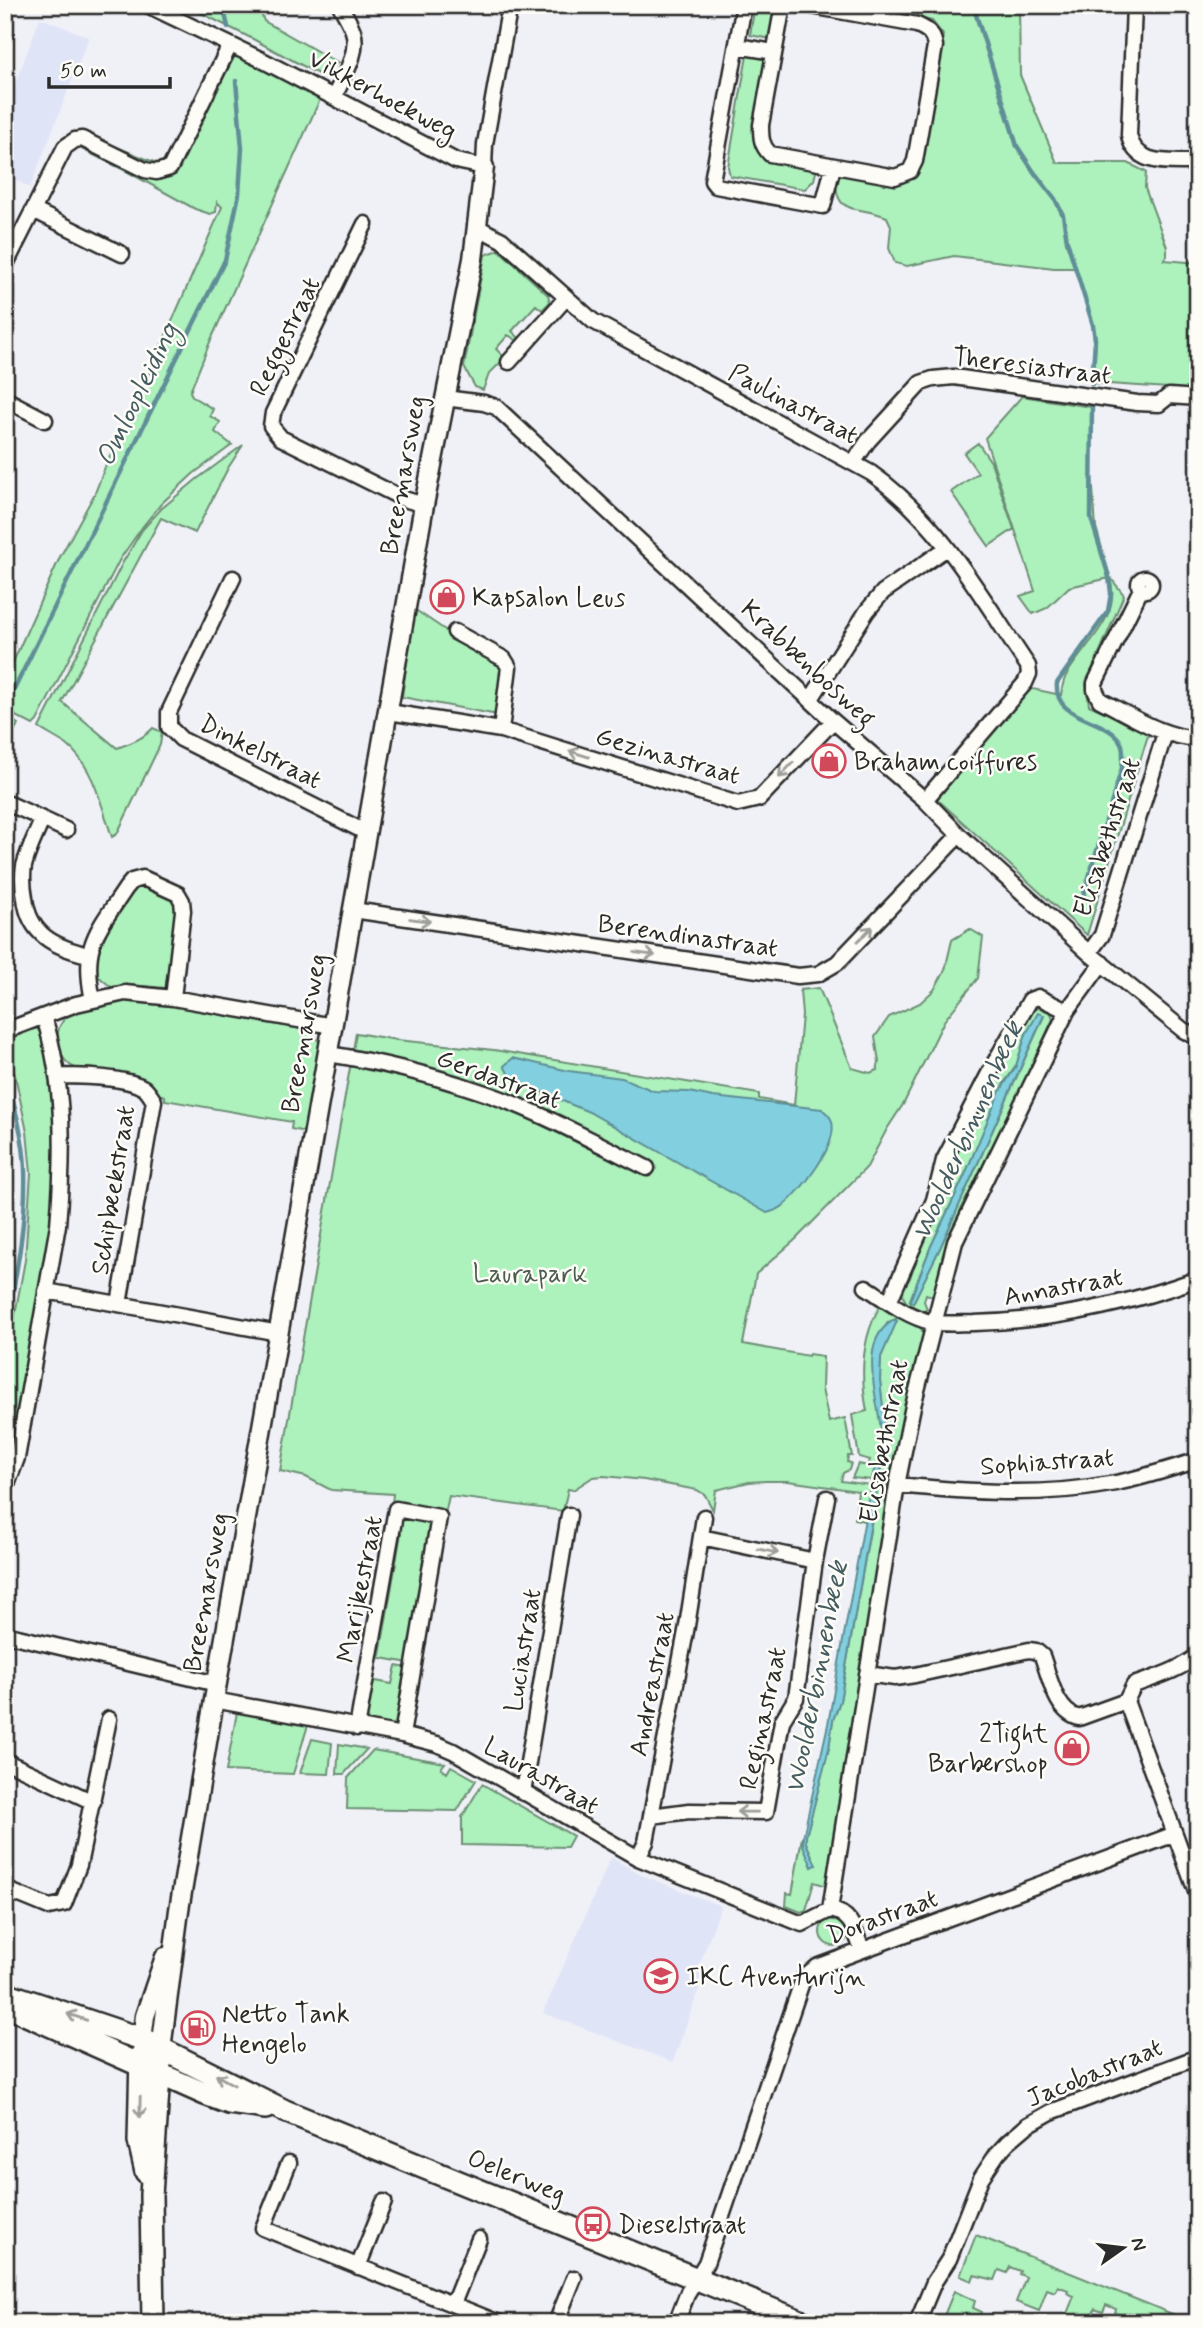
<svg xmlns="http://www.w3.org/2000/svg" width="1203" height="2328" font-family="Mynerve,sans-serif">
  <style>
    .built { fill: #e0e4f7 }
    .green { fill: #adf1bc; stroke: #6c8e74; stroke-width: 2; fill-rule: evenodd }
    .water { fill: #82d0df; stroke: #5f8e97; stroke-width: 2 }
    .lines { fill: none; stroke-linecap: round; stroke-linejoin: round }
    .stream { stroke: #5f8e97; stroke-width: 4.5 }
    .minor-casing { stroke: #2b2b2b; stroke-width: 19 }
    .tertiary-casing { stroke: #2b2b2b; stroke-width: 23 }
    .primary-casing { stroke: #2b2b2b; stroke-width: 26 }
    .minor { stroke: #fdfcf7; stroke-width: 14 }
    .tertiary { stroke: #fdfcf7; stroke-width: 18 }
    .primary { stroke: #fdfcf7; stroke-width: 21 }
    .oneway { stroke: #9e9e9b }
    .labels { text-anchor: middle; stroke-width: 5; stroke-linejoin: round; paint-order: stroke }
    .street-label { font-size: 26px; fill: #2b2b2b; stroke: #fdfcf7 }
    .poi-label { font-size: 26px; fill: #2b2b2b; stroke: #fdfcf7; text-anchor: start }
    .park-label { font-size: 26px; fill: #4c5c4f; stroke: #fdfcf7 }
    .water-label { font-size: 28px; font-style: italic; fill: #455d61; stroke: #fdfcf7 }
  </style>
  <rect width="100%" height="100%" fill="#f0f1f7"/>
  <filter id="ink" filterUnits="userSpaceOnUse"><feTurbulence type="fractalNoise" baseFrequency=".0143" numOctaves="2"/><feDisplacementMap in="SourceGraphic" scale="14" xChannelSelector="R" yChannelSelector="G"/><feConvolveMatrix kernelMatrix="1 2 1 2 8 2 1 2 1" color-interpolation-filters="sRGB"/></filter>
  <g filter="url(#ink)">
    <path class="built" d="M40 18 89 37 30 188 5 174V110Z
      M611 1857 639 1874 721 1906 698 1969 705 1972 673 2062 543 2013Z"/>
    <path class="green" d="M185 5H258L264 21 338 63 320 75 251 38Z
      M755 5H777L771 39 750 35Z
      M918 5H1019L1020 75 1057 163H1128L1146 172 1145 188 1167 247V256L1164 260 1198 263V390L1094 383 1096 337 1076 268H1054L954 256 907 266 895 263 889 248 891 226 887 217C854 204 832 218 837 171L907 181 919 172 943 35 932 21 917 18Z
      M241 55 322 95 210 342 190 392 193 397 213 409 210 416 220 422 215 432 232 445 193 474 161 504 143 526 120 559 37 721 33 725 8 712 6 716 18 724 5 750V680L60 557 95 493 107 462 127 424 222 207 217 202 216 212 210 214 195 209 128 172 67 142 87 135 164 166 177 159 235 56Z
      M747 55 767 60 757 147 817 168 814 180 805 189 730 176 728 167Z
      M499 250 548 295 550 302 542 310 536 305 512 331 519 338 518 341 508 335 496 349 503 356V360L489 374 483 390 475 387 464 367 485 255Z
      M1022 396 1091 407 1092 476 1096 527 1110 577 1124 595 1086 684 1089 705 1149 732 1087 935 937 799 1028 688 1061 695C1062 688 1063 680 1067 674 1085 643 1122 617 1110 578L1069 587 1047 608 1033 614 1020 596 1035 591 985 438Z
      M978 443 991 462 1014 529 989 546 951 492 978 473 964 453Z
      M243 445 228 468 195 533 161 518 62 702 117 748C131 743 143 739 153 728L162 732 160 745 117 834 112 837C101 805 94 767 67 745 58 739 48 734 39 728L123 562 142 530 161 509 197 479Z
      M414 609 503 669 498 715 402 697Z
      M139 884 147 886 178 901 166 988 129 985 111 987 98 976C92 944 118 913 133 887Z
      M970 929 983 937 978 978 944 1021 904 1103 887 1129 867 1167 795 1240 756 1274 743 1344 808 1356 809 1354 823 1356 822 1389 829 1422 845 1418 852 1456H848L847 1462 851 1463 849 1470 843 1473 841 1481 871 1485 864 1521 855 1519 858 1491 788 1481H766L749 1482 716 1490 713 1510 705 1495 697 1490 644 1480 604 1476 593 1477 573 1490 568 1489 563 1511 449 1496 445 1514 392 1504 393 1494 331 1490 306 1477 280 1471 356 1033 397 1040 494 1050 759 1094V1099L794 1105 802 1015 800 990 819 988 852 1068 870 1073 877 1070 879 1062 875 1037 889 1017 920 1003 934 990 945 970 952 940Z
      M127 1000 149 1001 307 1030 322 1044 313 1084 307 1131 305 1132 291 1129 292 1122 165 1100V1096C152 1094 149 1084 138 1079 120 1070 88 1077 70 1065 62 1059 59 1051 58 1042 53 1006 101 1003 127 1000Z
      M1040 1008 1051 1013 1053 1019 950 1245 935 1297 926 1294 924 1301 927 1309 922 1313C910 1307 901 1301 902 1287 912 1282 913 1269 913 1259L945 1188 950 1161 965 1133 977 1118 993 1086 997 1071 1030 1010ZM1044 1016 940 1248 913 1303 910 1300 931 1246 964 1177 1004 1083 1016 1066 1026 1034Z
      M33 1025 46 1037 53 1069 57 1185 49 1253 12 1450 5 1473V1369L25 1260 31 1173 27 1132 15 1075 5 1048V1036Z
      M880 1306 918 1325 924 1333 891 1481 879 1480 886 1436 880 1380 881 1357 896 1319 888 1322 874 1348 882 1441 872 1480 852 1478 858 1464 868 1466 870 1460 859 1457 852 1415 867 1411C860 1375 861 1339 880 1306Z
      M878 1485 890 1486 827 1886 814 1882 806 1910 801 1912 786 1906 787 1893 792 1894 802 1837 803 1845 816 1865 806 1843V1836L829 1748 833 1720 840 1701Z
      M407 1517 428 1522 432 1527 409 1663 376 1657 380 1655 401 1533 397 1528 402 1520Z
      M396 1666 409 1668 398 1721 391 1726 369 1722 365 1716 370 1680 392 1684Z
      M237 1712 308 1725 293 1774 226 1771Z
      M312 1739 332 1743 329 1774 300 1773Z
      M339 1744 367 1749 344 1774H337Z
      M373 1750 445 1763 441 1768 447 1773 451 1766 476 1780 457 1811 347 1809 348 1778Z
      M482 1784 573 1836 567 1847 462 1845V1817Z
      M820 1932a14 14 0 1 1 28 0a14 14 0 1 1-28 0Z
      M976 2235 1185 2319 1183 2323H1119L1122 2316 1115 2313 1116 2309 1106 2305 1103 2312 1095 2309 1090 2323 1064 2321 1074 2296 1067 2293 1068 2290 1058 2286 1055 2292 1047 2289 1039 2311 1016 2302 1026 2277 1019 2274 1020 2271 1010 2267 1007 2273 999 2270 995 2280 974 2275 972 2281 960 2276Z
      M954 2291 975 2301 973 2308 982 2312 978 2321 981 2323H941Z"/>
    <path class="water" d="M1038 1013 1044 1015 940 1248 913 1303 910 1301 931 1246 964 1177 999 1093 1016 1066 1026 1034Z
      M513 1058 569 1071 622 1078 654 1091 689 1092 713 1097 822 1109C826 1113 831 1116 832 1122 838 1146 800 1192 783 1206 778 1210 773 1211 767 1213L589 1112 512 1080 504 1066Z
      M896 1319 897 1321 881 1357 880 1380 886 1436 840 1701 833 1720 829 1748 806 1836V1843L816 1865 812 1867 803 1845V1837L828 1724 873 1474C876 1464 882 1453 882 1442 882 1407 852 1340 896 1319Z"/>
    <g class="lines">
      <path class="stream" d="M223 5 228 27
        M973 5 1017 146 1034 172 1055 199 1063 215 1067 241 1093 325 1095 340 1092 384
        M5 708 225 260 239 194 242 148 236 81
        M1080 907 1122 768C1123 760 1124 753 1122 745 1110 716 1053 723 1057 683L1108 611 1111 593 1109 577 1091 518 1092 405
        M5 1074C14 1104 24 1137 25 1169 27 1224 15 1280 5 1334"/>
      <defs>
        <path id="minor" d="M147 5 260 59 456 161 484 167 485 144 510 5
          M744 5 712 181 716 186 823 206 833 167
          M783 5 761 125C761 137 761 145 770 154L895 177 910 171 915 161 935 46C933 33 928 30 917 25L806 5
          M1134 5 1129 135C1135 168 1172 161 1198 162
          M737 46 774 52
          M334 97C343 77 360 53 353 31 350 22 344 13 340 5
          M33 210 122 254
          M365 224 273 413 271 426 281 438 404 499 424 505
          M477 227 502 240 593 321 871 473C939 520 982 598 1028 666L1029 674 1025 683 925 800
          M5 266 65 147 75 140 82 139 145 170 156 172 170 168 230 45
          M509 362 566 298
          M444 398 484 403 496 407 833 721 925 800 959 835 1089 953 1183 1030 1198 1038
          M5 399 45 420
          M853 463 868 441 921 383 933 379 954 377 1137 403 1159 404 1169 396 1198 398
          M1139 584a6 6 0 1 1 12 0a6 6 0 1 1-12 0Z
          M233 578 169 712V727L181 739 367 833
          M1141 589 1095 683V690L1100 700C1132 716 1162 737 1198 739
          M455 632 504 659 509 667 501 730
          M811 699 867 611 883 592 947 548
          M389 712 501 730 738 804 759 799 833 721
          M10 804 66 830
          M42 820C36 835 28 850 24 866 22 877 23 887 25 898 29 935 55 947 88 955
          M353 910 798 976 818 974 837 963 959 835
          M1089 953 1102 935 1165 733
          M93 1000C81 944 97 932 126 888L132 881 143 878 178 894 182 901 183 911 173 998
          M5 1031 76 1004 125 993 173 998 333 1026
          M328 1054C381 1062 435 1076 485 1093 541 1112 594 1142 647 1168
          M59 1076C79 1076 127 1077 144 1088 148 1091 151 1097 154 1101L119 1304
          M866 1287C886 1300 908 1317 931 1322 944 1325 961 1323 974 1323 1051 1321 1125 1305 1198 1279
          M46 1291 279 1333
          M889 1302 934 1200 944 1160 995 1062 1030 1000 1038 997 1067 1011
          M897 1485C968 1492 1040 1497 1110 1484 1140 1479 1169 1469 1198 1460
          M5 1490 17 1458 58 1225C64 1154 65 1085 44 1017
          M815 1561 827 1498
          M5 1634 217 1684
          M214 1700 402 1735 437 1744 453 1751 638 1858 802 1924 830 1910
          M1126 1701 1134 1685C1156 1677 1180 1670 1198 1655
          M357 1728 396 1509 439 1517 402 1735
          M5 1761 93 1802
          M523 1793 569 1515
          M651 1816 689 1811 766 1812 782 1721 796 1698 815 1561 701 1537
          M1175 1834 1198 1897
          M638 1858 646 1842 687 1626 704 1517
          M5 1889 49 1907 64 1904 79 1865 109 1719
          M830 1910 897 1485 913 1406 955 1242 1067 1011 1102 963
          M830 1910C852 1913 855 1932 862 1950
          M289 2163 263 2228 499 2323
          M358 2267 384 2202
          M453 2304 479 2239
          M556 2323 574 2278
          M676 2323 688 2292 706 2263 803 1979 817 1967 1175 1834 1126 1701 1079 1718C1055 1712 1050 1677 1042 1656L1036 1651 1029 1650 915 1675 895 1678 867 1674
          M917 2323 934 2282 949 2259 981 2178 997 2154 1008 2142 1028 2125 1051 2112 1198 2057"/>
        <path id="tertiary" d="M142 2039 145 2016 165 1957
          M161 2049 179 1910 214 1700 424 505 473 259 484 167"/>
        <path id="primary" d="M5 1993 142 2039 285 2111 805 2323
          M11 2008 205 2094 229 2103 266 2108
          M141 2055 139 2141 146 2172
          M153 2323 151 2195 160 2061"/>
      </defs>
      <use href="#minor" class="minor-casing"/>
      <use href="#tertiary" class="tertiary-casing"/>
      <use href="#primary" class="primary-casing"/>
      <use href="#minor" class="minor"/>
      <use href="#tertiary" class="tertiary"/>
      <use href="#primary" class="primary"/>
    </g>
    <defs><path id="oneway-shaft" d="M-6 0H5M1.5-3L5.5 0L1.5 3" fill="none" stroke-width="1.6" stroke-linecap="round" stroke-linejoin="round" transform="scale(1.75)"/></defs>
    <g class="oneway">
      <use href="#oneway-shaft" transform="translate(579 754) rotate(-163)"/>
      <use href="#oneway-shaft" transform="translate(786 770) rotate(133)"/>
      <use href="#oneway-shaft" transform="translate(420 920) rotate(8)"/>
      <use href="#oneway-shaft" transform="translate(865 934) rotate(-46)"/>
      <use href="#oneway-shaft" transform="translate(645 954) rotate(8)"/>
      <use href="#oneway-shaft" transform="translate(768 1551) rotate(12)"/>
      <use href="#oneway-shaft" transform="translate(747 1812) rotate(-179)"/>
      <use href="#oneway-shaft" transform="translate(77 2017) rotate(-161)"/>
      <use href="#oneway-shaft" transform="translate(225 2080) rotate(-151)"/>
      <use href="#oneway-shaft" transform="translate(140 2107) rotate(91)"/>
    </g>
  </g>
  <defs>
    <symbol id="shop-ring" viewBox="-11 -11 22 22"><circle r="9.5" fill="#fdfcf7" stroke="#d1495b" stroke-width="1.5"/><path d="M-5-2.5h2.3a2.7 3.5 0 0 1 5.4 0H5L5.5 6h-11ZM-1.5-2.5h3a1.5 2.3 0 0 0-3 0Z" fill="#d1495b"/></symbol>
    <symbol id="school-ring" viewBox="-11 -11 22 22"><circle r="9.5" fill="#fdfcf7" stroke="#d1495b" stroke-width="1.5"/><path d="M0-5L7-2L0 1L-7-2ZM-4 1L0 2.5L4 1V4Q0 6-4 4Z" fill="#d1495b"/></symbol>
    <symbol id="fuel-ring" viewBox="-11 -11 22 22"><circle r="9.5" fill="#fdfcf7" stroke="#d1495b" stroke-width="1.5"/><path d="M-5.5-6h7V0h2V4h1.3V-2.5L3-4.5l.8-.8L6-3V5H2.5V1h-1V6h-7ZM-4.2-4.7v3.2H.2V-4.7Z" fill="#d1495b"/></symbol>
    <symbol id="bus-ring" viewBox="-11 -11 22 22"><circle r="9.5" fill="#fdfcf7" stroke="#d1495b" stroke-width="1.5"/><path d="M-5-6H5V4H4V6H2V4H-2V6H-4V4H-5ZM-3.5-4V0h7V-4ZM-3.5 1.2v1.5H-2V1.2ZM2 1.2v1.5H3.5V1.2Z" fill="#d1495b"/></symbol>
  </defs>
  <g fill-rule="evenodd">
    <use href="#shop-ring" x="428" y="578" width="38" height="38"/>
    <use href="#shop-ring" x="810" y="742" width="38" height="38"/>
    <use href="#shop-ring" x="1053" y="1729" width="38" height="38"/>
    <use href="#school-ring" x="642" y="1957" width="38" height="38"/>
    <use href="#fuel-ring" x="179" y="2009" width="38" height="38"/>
    <use href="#bus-ring" x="574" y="2205" width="38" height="38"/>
  </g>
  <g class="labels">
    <g class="street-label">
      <text transform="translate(383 94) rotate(28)" y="9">Vikkerhoekweg</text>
      <text transform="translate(284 336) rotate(-64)" y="9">Reggestraat</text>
      <text transform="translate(1032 365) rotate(7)" y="9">Theresiastraat</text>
      <text transform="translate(794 403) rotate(28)" y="9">Paulinastraat</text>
      <text transform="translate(402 475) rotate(-80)" y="9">Breemarsweg</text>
      <text transform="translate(809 663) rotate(43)" y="9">Krabbenbosweg</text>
      <text transform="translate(261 751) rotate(27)" y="9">Dinkelstraat</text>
      <text transform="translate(668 755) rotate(16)" y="9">Gezinastraat</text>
      <text transform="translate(1106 837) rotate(-72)" y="9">Elisabethstraat</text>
      <text transform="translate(688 935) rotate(8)" y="9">Berendinastraat</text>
      <text transform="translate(303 1033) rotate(-80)" y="9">Breemarsweg</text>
      <text transform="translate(499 1078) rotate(20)" y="9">Gerdastraat</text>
      <text transform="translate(112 1190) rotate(-81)" y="9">Schipbeekstraat</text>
      <text transform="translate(1063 1286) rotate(-10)" y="9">Annastraat</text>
      <text transform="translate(883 1441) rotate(-79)" y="9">Elisabethstraat</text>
      <text transform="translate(1047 1461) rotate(-4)" y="9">Sophiastraat</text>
      <text transform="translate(359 1589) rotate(-79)" y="9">Marijkestraat</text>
      <text transform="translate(205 1592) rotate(-80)" y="9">Breemarsweg</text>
      <text transform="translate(522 1650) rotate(-81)" y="9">Luciastraat</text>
      <text transform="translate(651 1684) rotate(-79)" y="9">Andreastraat</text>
      <text transform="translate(762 1718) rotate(-78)" y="9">Reginastraat</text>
      <text transform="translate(542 1775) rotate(30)" y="9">Laurastraat</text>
      <text transform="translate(882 1916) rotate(-20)" y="9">Dorastraat</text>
      <text transform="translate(1094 2072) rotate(-22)" y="9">Jacobastraat</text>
      <text transform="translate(517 2175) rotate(22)" y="9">Oelerweg</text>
    </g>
    <g class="poi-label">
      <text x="472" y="606">Kapsalon Leus</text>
      <text x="854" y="770">Braham coiffures</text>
      <text x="1048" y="1742" text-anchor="end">2Tight<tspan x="1048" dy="30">Barbershop</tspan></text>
      <text x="686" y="1985">IKC Aventurijn</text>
      <text x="222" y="2022">Netto Tank<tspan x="222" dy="30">Hengelo</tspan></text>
      <text x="618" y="2233">Dieselstraat</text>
    </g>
    <g class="park-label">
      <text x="530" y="1282">Laurapark</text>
    </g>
    <g class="water-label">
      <text transform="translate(136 394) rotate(-64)" y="10">Omloopleiding</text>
      <text transform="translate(966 1130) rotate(-66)" y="10">Woolderbinnenbeek</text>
      <text transform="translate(815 1677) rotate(-79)" y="10">Woolderbinnenbeek</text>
    </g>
  </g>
  <rect width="1203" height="2328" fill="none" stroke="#fdfcf7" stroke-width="28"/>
  <rect x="14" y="14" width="1175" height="2300" fill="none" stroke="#2b2b2b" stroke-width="2.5" filter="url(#ink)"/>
  <g transform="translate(1123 2248) rotate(76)" stroke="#fdfcf7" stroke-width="5" paint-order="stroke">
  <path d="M0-5L12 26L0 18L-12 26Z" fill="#2b2b2b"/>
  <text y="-10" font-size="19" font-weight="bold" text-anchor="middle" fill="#2b2b2b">N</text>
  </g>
  <path d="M49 77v10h121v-10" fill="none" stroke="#2b2b2b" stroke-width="3.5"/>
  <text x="60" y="77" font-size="21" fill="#2b2b2b" stroke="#fdfcf7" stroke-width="5" paint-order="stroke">50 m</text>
</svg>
